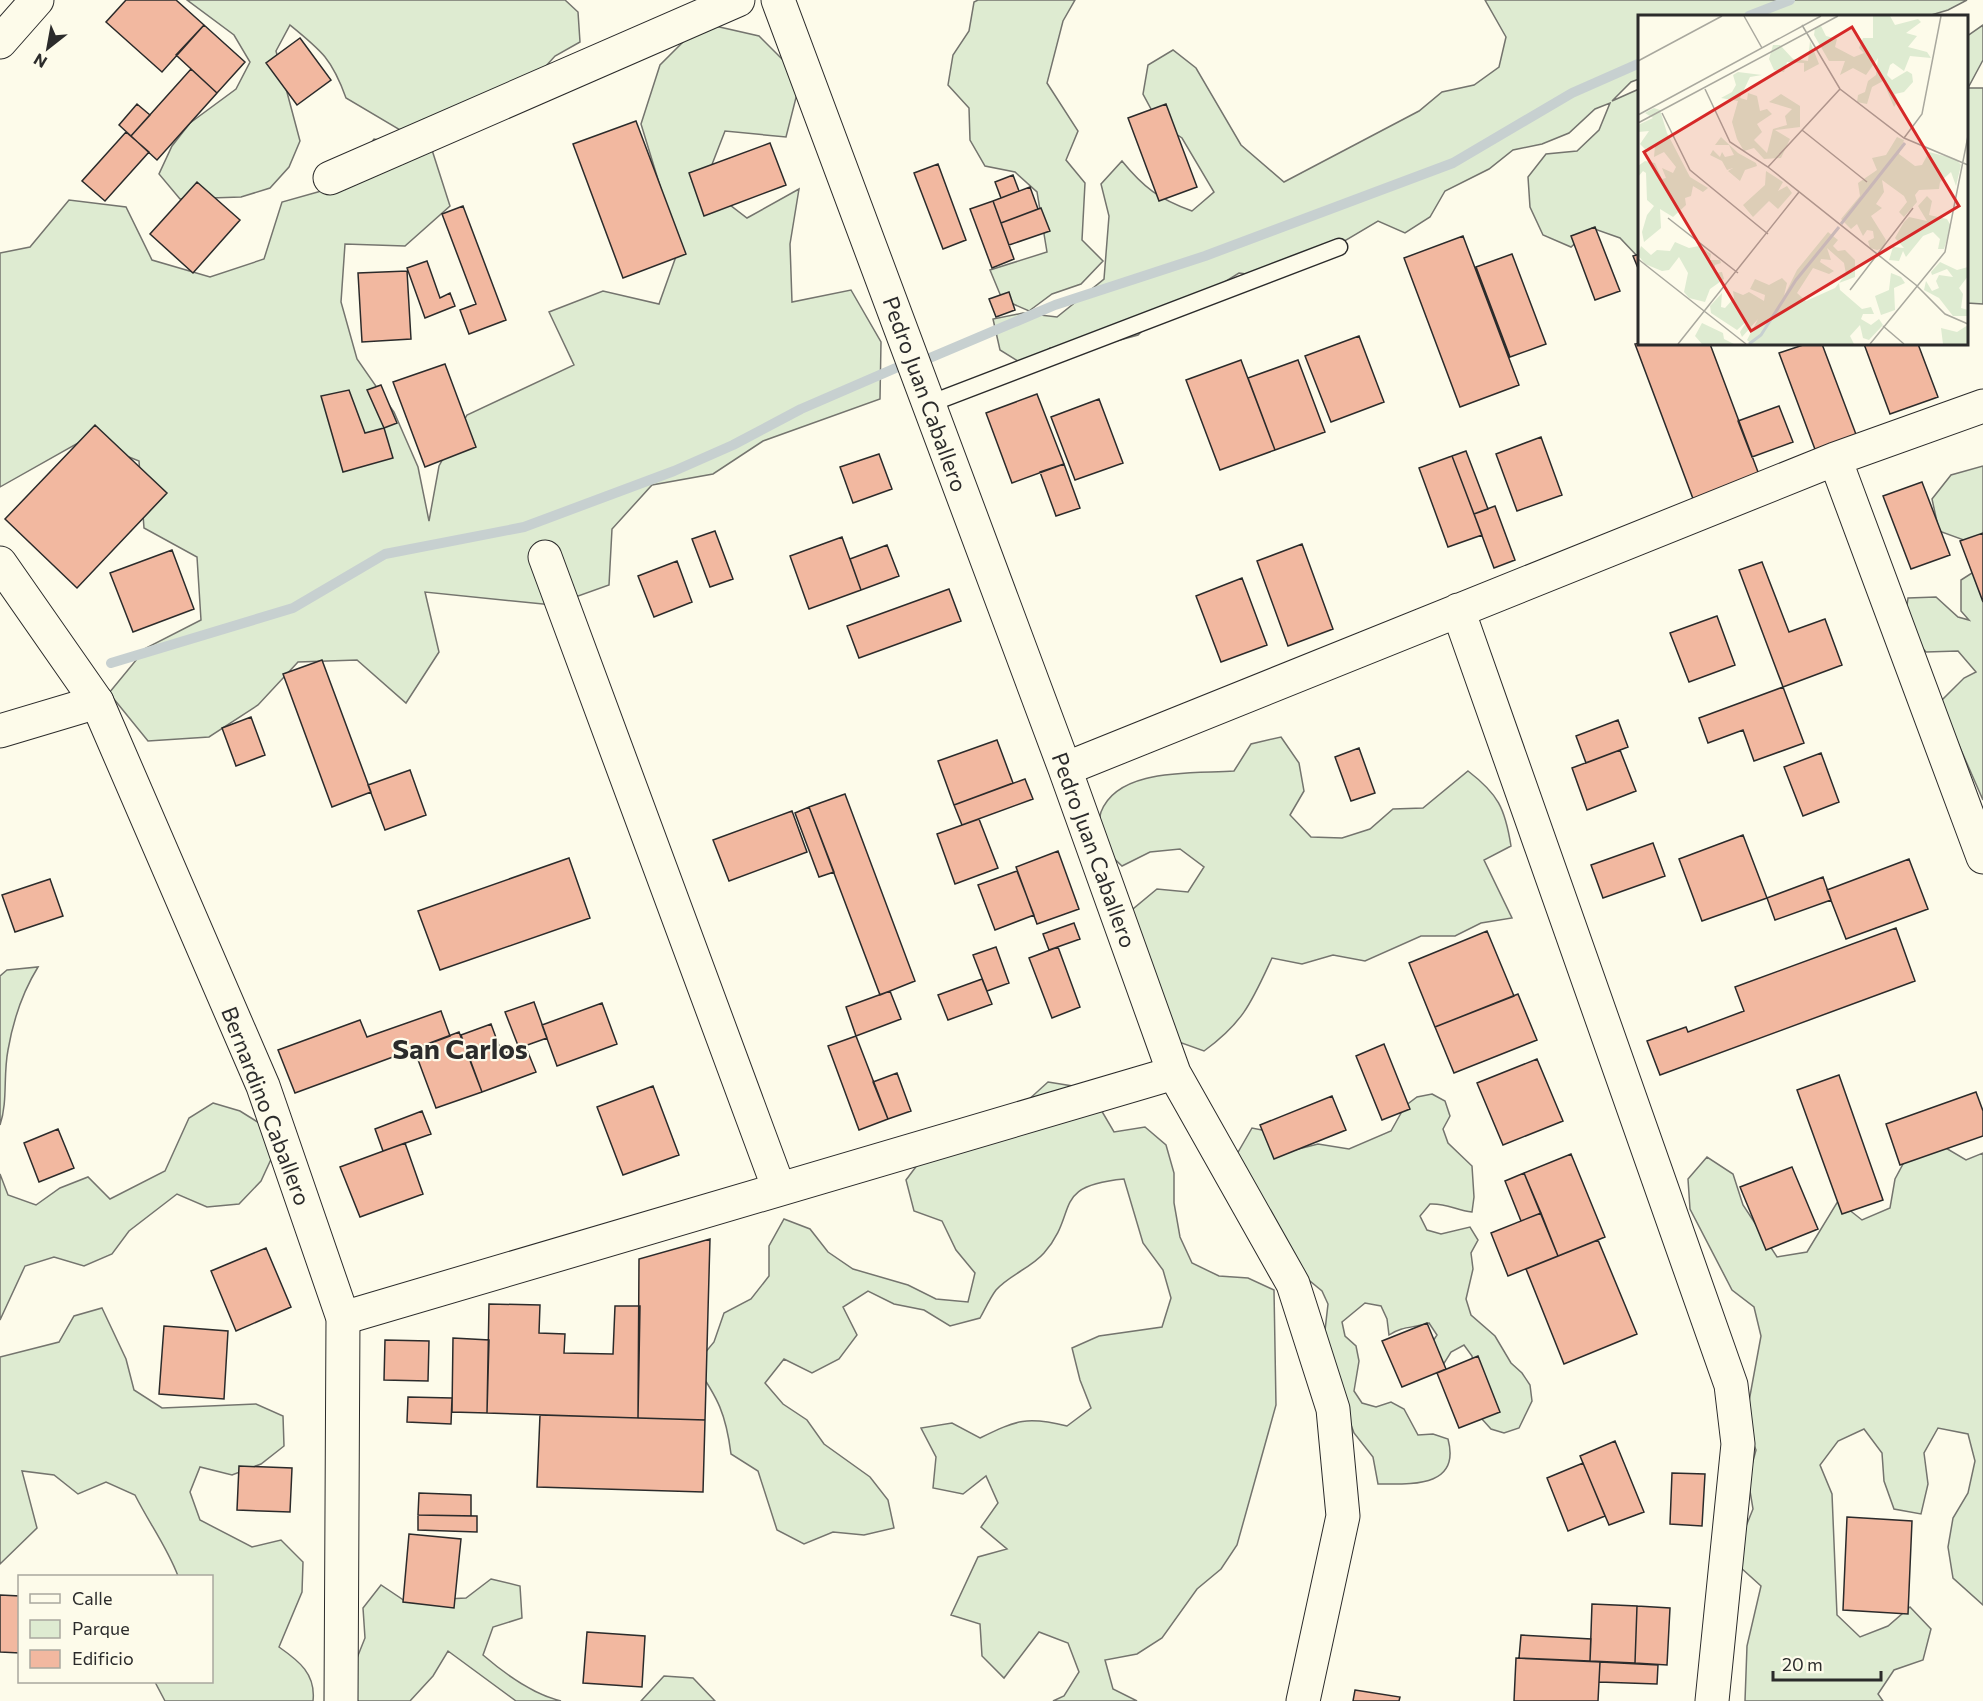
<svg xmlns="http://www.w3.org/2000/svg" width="1983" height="1701" font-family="Commissioner,sans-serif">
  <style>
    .green { fill: #deebd1; stroke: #74746e; stroke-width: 1.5 }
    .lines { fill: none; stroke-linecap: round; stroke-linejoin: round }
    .stream { stroke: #c7d0d0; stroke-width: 10 }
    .building { fill: #f2b8a0; stroke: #2b2b2b; stroke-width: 1.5 }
    .lane-casing { stroke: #2b2b2b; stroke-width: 19 }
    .street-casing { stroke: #2b2b2b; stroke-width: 35 }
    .secondary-casing { stroke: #2b2b2b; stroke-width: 35 }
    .lane { stroke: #fdfbea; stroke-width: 16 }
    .street { stroke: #fdfbea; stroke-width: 33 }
    .secondary { stroke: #fdfbea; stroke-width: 33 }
    .labels { text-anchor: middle; stroke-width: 4.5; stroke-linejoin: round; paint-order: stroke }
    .street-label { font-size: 22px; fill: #2b2b2b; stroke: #fdfbea }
    .district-label { font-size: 28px; font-weight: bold; fill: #2b2b2b; stroke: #fdfbea }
    .inset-river { fill: none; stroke: #c7d0d0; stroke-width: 3 }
    .inset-road { fill: none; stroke: #a9a89e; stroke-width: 1.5 }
    .view { fill: #d62828; fill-opacity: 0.15; stroke: #d62828; stroke-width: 3 }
    .inset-edge { fill: none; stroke: #2b2b2b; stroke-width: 3 }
  </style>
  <rect width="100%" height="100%" fill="#fdfbea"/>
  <path class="green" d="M187 0H565L578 12 580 42 555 56 535 78 400 130 346 98C332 59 322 51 290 25L276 51 300 141 289 167 270 188 241 197 180 199 159 174 172 146 190 123 236 89 250 62 234 35Z
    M978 0H1075L1063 21 1047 83 1078 131 1066 160 1085 183 1082 240 1103 261 1081 284 1052 294 1029 311 1002 299 990 270 1047 252 1037 192 1015 172 985 166 970 140 969 108 948 85 953 55 969 31 974 2Z
    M1485 0H1967L1948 10 1928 16H1640L1639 79 1631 82 1612 101 1639 89V258L1620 238 1592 228 1571 247 1543 235 1530 207 1528 177 1546 154 1577 151 1599 130 1610 103 1595 109 1569 133 1542 144 1513 150 1489 169 1445 191 1430 217 1405 233 1378 221 1299 268 1270 277 1239 273 1189 304 1159 314 1138 335 1080 351 1050 348 1026 366 1000 350 993 319 1023 313 1057 317 1104 279 1109 216 1101 184 1122 161C1144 188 1159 199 1192 211L1214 192 1182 138 1158 122 1143 94 1148 65 1173 50 1196 68 1241 145 1284 182 1419 111 1442 92 1474 85 1499 67 1506 37Z
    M702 23 759 36 801 78 786 137 725 131 704 185 747 218 799 189 790 244 792 302 851 290 881 342 880 399 763 441 713 474 652 485 612 529 609 585 553 605 425 592 439 652 406 703 357 660 298 662 258 705 209 737 148 741 109 693 146 648 201 620 197 557 144 528 139 461 85 439 0 487V253L30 247 69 200 126 207 152 260 210 277 264 259 282 202 339 186 374 139 432 150 450 206 405 246 345 244 341 302 357 359 394 412 418 467 429 521 439 466 467 415 574 365 549 312 603 291 659 304 679 248 641 124 660 65Z
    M1983 25V60L1968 88H1983V304L1967 303 1966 37Z
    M1983 466V547L1939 531 1932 499 1951 475Z
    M1983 566V800L1940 702 1964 678 1976 672 1958 651 1926 652 1904 627 1908 598 1936 597 1958 617 1969 620 1961 611V580Z
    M1281 737 1299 763 1304 791 1290 815 1311 837 1342 838 1370 829 1393 809 1423 808 1468 771C1498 794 1505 808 1511 846L1484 860 1512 918 1481 923 1455 936H1421L1365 961 1333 955 1302 964 1272 958C1252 1001 1244 1022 1204 1051L1176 1041 1127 939 1133 909 1157 889 1188 892 1204 867 1180 849 1150 852 1122 866 1100 845C1100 835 1098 821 1101 812 1118 767 1194 774 1234 771L1251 744Z
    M38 967C22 993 13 1021 8 1050 3 1076 8 1101 0 1125V976L7 970Z
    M1048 1082 1079 1087 1100 1108 1114 1132 1145 1127 1166 1145 1174 1173V1203L1180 1237 1192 1263 1219 1276 1248 1278 1274 1290 1276 1405 1237 1545 1221 1569 1197 1589 1162 1638 1137 1654 1105 1660 1113 1689 1137 1701H1053L1064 1696 1079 1672 1068 1643 1039 1632 1004 1678 982 1656 980 1624 951 1615 978 1557 1007 1549 981 1527 998 1503 986 1476 963 1494 933 1488 936 1457 921 1428 952 1423 980 1438C1017 1420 1027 1416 1067 1426L1091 1408 1080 1380 1072 1348 1099 1336 1162 1327 1171 1298 1163 1270 1143 1243 1124 1179C1049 1186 1080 1212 1044 1253 1031 1268 1009 1275 996 1290 990 1298 985 1309 980 1318L950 1326 924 1310 894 1304 868 1291 843 1307 857 1335 839 1359 812 1373 784 1359 765 1383 783 1404 807 1420 824 1444 870 1477 888 1500 894 1528 864 1535 833 1532 804 1544 777 1530 758 1471 731 1454C726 1414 718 1398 695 1365L714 1342 724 1313 751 1299 769 1276V1246L784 1219 810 1229 828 1252 853 1269 908 1285 936 1299 968 1302 975 1273 956 1250 942 1221 914 1211 906 1180 924 1156 1026 1102Z
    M1432 1094 1445 1101 1450 1116 1443 1129 1448 1143 1472 1166 1474 1197 1472 1212C1456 1210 1446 1203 1430 1204L1420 1216 1427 1230 1441 1234 1470 1227 1478 1240 1471 1253 1473 1269 1466 1299 1471 1315 1495 1336 1511 1363 1522 1373 1530 1385 1532 1401 1519 1428 1504 1433 1491 1429 1481 1418 1472 1356 1464 1345 1451 1352 1443 1365 1421 1359 1437 1335 1429 1323C1414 1328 1402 1326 1389 1335L1387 1319 1381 1306 1365 1303 1342 1322 1345 1336 1356 1346 1359 1361 1354 1391 1362 1403 1376 1407 1391 1402 1404 1409 1418 1435 1433 1434 1448 1439C1461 1488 1411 1484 1378 1484L1373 1457 1354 1433 1323 1348 1328 1304 1322 1291 1299 1272 1237 1154 1252 1128 1267 1131 1287 1152 1318 1144 1349 1149 1391 1131 1405 1106 1417 1097Z
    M213 1103 240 1111 264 1126 273 1155 261 1181 239 1204 207 1207 177 1194 129 1231 112 1254 84 1266 54 1257 25 1266 0 1320V1174L8 1195 36 1205 60 1188 88 1177 110 1199 165 1171 189 1118Z
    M1939 1144 1966 1160 1983 1153V1605L1953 1578 1948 1547 1953 1518 1968 1493 1975 1461 1968 1434 1938 1428 1924 1453 1928 1484 1921 1514 1894 1509 1884 1481 1882 1453 1864 1429 1838 1441 1820 1465 1832 1494 1837 1615 1860 1637 1888 1626 1910 1607 1931 1629 1923 1660 1894 1670 1878 1694 1883 1701H1745L1747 1646 1761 1586 1740 1567 1742 1536 1753 1509 1748 1479 1756 1450 1745 1423 1761 1336 1754 1307 1732 1290 1690 1209 1688 1179 1707 1157 1733 1174 1743 1205 1777 1257 1807 1252 1838 1201 1862 1220 1890 1208 1895 1179 1909 1153Z
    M102 1308 126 1359 134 1390 162 1408 256 1404 283 1416 284 1446 261 1464 232 1475 200 1467 190 1492 200 1520 252 1547 281 1540 303 1562 302 1592 279 1647C299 1661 316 1674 313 1701H165L155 1682H212V1576H178C167 1547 149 1523 135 1495L106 1482 78 1494 54 1475 22 1471 37 1528 0 1564V1357L59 1342 74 1316Z
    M491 1579 520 1586 522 1618 493 1627 483 1655C505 1674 532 1694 561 1701H516L448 1651 433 1676 410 1701H343V1693L365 1638 363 1608 381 1585 405 1601 466 1598Z
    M664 1676 693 1678 715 1701H641Z"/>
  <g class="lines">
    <path class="stream" d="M1749 16 1790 0
      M925 360 1055 305 1205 256 1453 163 1572 93 1640 63
      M111 663 293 608 385 554 524 527 674 471 733 445 801 409 905 364"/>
  </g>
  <path class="building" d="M126 0H176L204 25 162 72 106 22Z
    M204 25 245 62 217 93 176 55Z
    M300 38 331 80 297 105 266 63Z
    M191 69 217 93 157 160 131 136Z
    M137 104 150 115 131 136 119 125Z
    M1166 104 1197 187 1159 201 1128 118Z
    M636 121 686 254 623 278 573 144Z
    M126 132 149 152 105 201 82 181Z
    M770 143 786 185 704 216 689 173Z
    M938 164 966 240 943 249 914 173Z
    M1013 175 1019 191 1001 198 995 182Z
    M197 182 240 220 193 273 150 234Z
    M1030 187 1038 209 1001 223 993 201Z
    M993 201 1014 259 992 268 970 209Z
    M463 206 506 320 469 334 460 310 476 304 442 214Z
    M1041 208 1050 231 1009 245 1001 223Z
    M1595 227 1620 291 1595 300 1571 236Z
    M1463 236 1519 385 1460 407 1404 258Z
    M1512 254 1546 344 1510 357 1476 267Z
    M1640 254V273L1633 256Z
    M427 261 440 298 450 293 455 306 425 318 407 268Z
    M407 271 411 339 362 342 358 273Z
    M1009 292 1015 310 996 317 989 299Z
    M1359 336 1384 402 1331 422 1305 356Z
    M1640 343 1710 344 1764 488 1698 512 1635 344Z
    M1806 344H1822L1857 437 1816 452 1779 353Z
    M1864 344H1918L1938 397 1890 414Z
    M1241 360 1275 450 1220 470 1186 380Z
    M1298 360 1325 432 1275 450 1248 378Z
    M445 364 476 447 425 467 393 382Z
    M381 385 397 423 384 428 367 390Z
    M349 390 365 433 384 428 393 458 343 472 321 396Z
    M1037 394 1064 464 1012 483 986 413Z
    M1099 399 1123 463 1075 480 1051 417Z
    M1779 406 1793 442 1752 457 1738 421Z
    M95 425 167 493 77 588 5 519Z
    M1541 437 1562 495 1517 511 1496 454Z
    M1466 451 1488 509 1474 514 1452 456Z
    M879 454 892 489 853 503 840 467Z
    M1452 456 1482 535 1448 547 1419 468Z
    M1064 464 1080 508 1056 516 1040 472Z
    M1922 482 1950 555 1911 569 1883 496Z
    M1495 506 1515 560 1494 568 1474 514Z
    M715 531 733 579 710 587 692 539Z
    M1983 533V602L1960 541Z
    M842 537 861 590 809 609 790 556Z
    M1302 544 1333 629 1288 646 1257 561Z
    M887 545 899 576 861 590 850 559Z
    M172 550 194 609 133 632 110 573Z
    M677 561 692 602 654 617 638 576Z
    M1762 562 1789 632 1825 619 1842 665 1783 687 1739 570Z
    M1242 578 1267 645 1221 662 1196 596Z
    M949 589 961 621 859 658 847 626Z
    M1717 616 1735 665 1689 682 1670 633Z
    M322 660 371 792 332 807 283 674Z
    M1783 687 1804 743 1754 761 1743 730 1708 743 1699 718Z
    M251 717 265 755 236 766 222 728Z
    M1618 720 1628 747 1586 763 1576 736Z
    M997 740 1013 783 954 805 938 761Z
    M1359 748 1375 793 1351 801 1335 757Z
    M1620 750 1636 791 1587 810 1572 768Z
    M1821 753 1839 802 1803 816 1784 767Z
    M410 770 426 815 385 830 368 785Z
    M1025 779 1033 799 962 825 954 805Z
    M845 794 915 981 880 995 809 807Z
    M809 807 834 872 819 877 795 813Z
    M792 811 807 852 729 881 713 840Z
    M979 819 998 868 955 884 937 834Z
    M1743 835 1767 898 1702 921 1679 859Z
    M1653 843 1665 876 1603 898 1591 865Z
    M1058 851 1079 909 1037 924 1016 867Z
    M569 858 590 918 440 970 418 911Z
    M1909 859 1928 909 1846 939 1827 890Z
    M1017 871 1034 915 995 930 978 885Z
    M1823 877 1831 900 1775 920 1767 898Z
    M50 879 63 916 15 932 2 895Z
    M1074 923 1080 939 1049 950 1043 934Z
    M1896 928 1915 981 1660 1075 1647 1041 1686 1027 1688 1032 1744 1011 1735 987Z
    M1487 931 1514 996 1435 1027 1409 963Z
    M996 947 1009 983 987 991 973 955Z
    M1058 947 1080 1007 1052 1018 1029 958Z
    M982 979 992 1004 948 1020 938 995Z
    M890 991 901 1019 856 1036 846 1007Z
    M1518 994 1537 1040 1454 1073 1435 1027Z
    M534 1002 547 1038 519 1048 505 1012Z
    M602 1003 617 1044 557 1066 542 1025Z
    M441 1011 450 1036 295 1093 278 1050 360 1020 367 1037Z
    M491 1024 502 1054 525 1045 536 1072 482 1092 461 1035Z
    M459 1032 482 1092 436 1108 414 1049Z
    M856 1036 888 1119 859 1130 828 1046Z
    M1384 1044 1410 1109 1382 1120 1356 1056Z
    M1537 1059 1563 1121 1503 1145 1477 1083Z
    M897 1073 911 1111 888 1119 873 1082Z
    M1839 1075 1883 1200 1842 1214 1797 1090Z
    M653 1086 679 1155 623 1175 597 1107Z
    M1976 1092 1983 1111V1136L1900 1165 1886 1124Z
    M1332 1096 1346 1130 1274 1159 1260 1125Z
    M422 1111 431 1134 383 1151 375 1129Z
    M58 1129 74 1168 39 1182 24 1143Z
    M405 1143 423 1194 360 1217 340 1167Z
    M1571 1154 1605 1237 1558 1256 1524 1173Z
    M1792 1167 1818 1229 1766 1250 1740 1187Z
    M1524 1173 1541 1213 1521 1221 1505 1181Z
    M1541 1213 1558 1256 1508 1276 1491 1233Z
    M710 1239 705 1420 638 1418 639 1259Z
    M1598 1240 1637 1334 1564 1364 1526 1269Z
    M266 1248 291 1307 236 1331 211 1271Z
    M489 1304 540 1305 539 1333 565 1334 564 1353 613 1354 615 1306H640L638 1418 487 1413Z
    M1427 1323 1446 1369 1402 1387 1382 1341Z
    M164 1326 228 1331 224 1399 159 1394Z
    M453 1338 489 1340 487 1413 452 1412Z
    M385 1340 429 1341 428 1381 384 1380Z
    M1478 1356 1500 1412 1459 1428 1437 1373Z
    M408 1397 452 1398 451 1424 407 1422Z
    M540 1415 705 1420 703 1492 537 1487Z
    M1615 1441 1644 1512 1609 1525 1580 1456Z
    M1583 1463 1605 1516 1568 1531 1547 1478Z
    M239 1466 292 1468 290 1512 237 1510Z
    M1672 1473 1705 1474 1702 1526 1670 1524Z
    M419 1493 471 1495V1516L418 1515Z
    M418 1515 477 1516V1532L418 1530Z
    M1847 1517 1912 1521 1908 1614 1843 1610Z
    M409 1534 461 1539 454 1608 403 1602Z
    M0 1595 20 1596V1653L0 1652Z
    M1592 1604 1637 1606 1635 1663 1590 1661Z
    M1637 1606 1670 1608 1667 1665 1635 1663Z
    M587 1632 645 1636 642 1687 583 1683Z
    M1521 1635 1591 1639 1590 1661 1519 1658Z
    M1516 1658 1600 1662 1598 1701H1514Z
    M1600 1662 1658 1665 1657 1684 1599 1682Z
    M1355 1690 1400 1697 1399 1701H1353Z"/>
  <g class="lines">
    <defs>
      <path id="lane" d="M929 404 1339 247"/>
      <path id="street" d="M778 0 1065 769 1174 1073 1293 1284 1333 1409 1343 1516 1303 1701
        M0 42 37 0
        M330 178 738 0
        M1835 459 1983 857
        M545 557 779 1189
        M1458 610 1731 1385 1738 1444 1712 1701
        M0 731 97 702
        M1065 769 1835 459 1983 406
        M343 1318 1174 1073"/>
      <path id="secondary" d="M0 563 97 702 263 1086 343 1318 341 1701"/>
    </defs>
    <use href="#lane" class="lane-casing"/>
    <use href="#street" class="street-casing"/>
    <use href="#secondary" class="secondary-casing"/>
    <use href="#lane" class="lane"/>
    <use href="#street" class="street"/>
    <use href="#secondary" class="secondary"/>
  </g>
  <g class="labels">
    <g class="street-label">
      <text transform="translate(925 394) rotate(70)" y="8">Pedro Juan Caballero</text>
      <text transform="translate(1094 850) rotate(70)" y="8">Pedro Juan Caballero</text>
      <text transform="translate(266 1106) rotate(69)" y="8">Bernardino Caballero</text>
    </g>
    <g class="district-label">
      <text x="460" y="1059">San Carlos</text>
    </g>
  </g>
  <g transform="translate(1638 15)">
    <rect width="330" height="330" fill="#fdfbea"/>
    <path d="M235 1H252L257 10 280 4 283 7 268 18 279 21 270 32 289 37 293 43 272 41 266 56 255 48 252 50 249 60 254 65 269 56 274 59 275 67 266 77 257 79 260 86 256 92 245 66 234 72 229 89 219 87 220 80 227 77 230 66 238 60 240 43 228 60 215 53 202 60 207 46H191L176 20 177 13 183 11 188 21 199 24 197 32 216 42 226 38 221 33 225 23H235ZM172 26 181 49 166 57V48L149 47 146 57 136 55 131 44 135 30H142L155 44 170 46ZM100 57 124 60 112 62 102 83 109 85 110 78 119 81 122 96 129 94 134 99 119 109 124 117 116 125 129 138 135 114 149 110 147 101 154 94 131 87 143 79 162 91V112L137 115 152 124 143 143 126 144 116 133 106 136 99 124 94 107 100 86 83 83 94 77 98 70 95 60ZM16 93 22 95 29 118 52 162 70 173 65 177 55 171 53 181 47 183 48 190 35 202 22 194 23 213 6 227 4 217 9 200 16 191 9 185 8 158 5 156 0 162V151L7 146 17 148 24 164 28 163 24 153 35 158 38 152 26 137 16 142 17 131 7 134 2 129 11 116 0 117V110L15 103 7 98ZM83 122 100 138 118 148 119 151 107 155 102 166 90 156 95 153 89 155 84 146 72 140 75 135 82 142 84 137 87 142 96 140 91 130H77ZM259 122 266 125 261 139 277 151 284 150 291 137 318 144 323 150 318 171 313 157 302 167 301 174 281 175 277 180 279 187 266 202 261 197 269 187 266 181 244 165 246 177 238 189 244 193 233 201 248 225 246 233 239 235 232 233 230 226 236 223 235 216 229 215 225 221 219 209 213 214 203 204 222 181 220 168 239 155 234 143 248 140ZM128 156 145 167 140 176 149 171 154 178 140 194 131 186 115 202 105 190 127 170ZM289 181 294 186 291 200 309 204 313 211 306 234H300L302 224 295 217 285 221 268 242 265 236 261 246 251 245 255 232 266 233 257 223 266 207 271 202 289 206 280 191ZM190 217 200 225 195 231 200 236 207 235 217 245V262L201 268 202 275 224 294 233 292 236 299H225L223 304 233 310 241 304 245 310 231 325 225 323 222 310 212 321 216 329H114L109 325 120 304 104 322 102 317 109 306 99 315 73 298 72 291 84 278 83 292 87 293 96 283 95 276 105 280 111 277 126 286 127 280 112 274 117 264 131 270 144 263 149 268 146 281 159 255ZM189 233 206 248 208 259 197 273 168 286 159 278 175 253 191 259 196 256 182 247 183 244 193 245ZM37 227 51 233 61 231 73 239 72 245H82L83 248 77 250V258L84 257 86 264 72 274 67 287 51 283 46 277 50 258 41 242 31 255 24 256 7 249 0 240 3 231 13 240 19 235 32 236ZM302 247 319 255 330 252V261L321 273 325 279 323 293 330 295V301H315L301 283 286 275 288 266 294 276 301 273 298 266 301 260 315 262 309 254 294 260 293 257ZM253 258 263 262 267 268 256 273 257 295 243 300 237 281 251 275ZM64 308 85 318 86 324 96 329H64L57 321ZM330 310V329H305L303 313 319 317Z" fill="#deebd1" fill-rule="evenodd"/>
    <path class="inset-river" d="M203 209 267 128M111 329 123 320 158 265 201 212"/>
    <path class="inset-road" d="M106 1 124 33M164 10 202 74 266 123 330 150M0 46 84 1M67 74 92 127 130 152 278 270 307 299 330 309M24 98 52 155 130 219M0 100 183 1M0 108 200 1M164 115 229 167M266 123 284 99 303 1M130 152 202 74M30 203 100 258M0 244 108 329M212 275 275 193M245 311 266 329M40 329 161 177M232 329 307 237 330 121"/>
    <path class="view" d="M214 12 321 191 113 316 6 137Z"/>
    <rect width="330" height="330" class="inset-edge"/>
  </g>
  <rect x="18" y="1575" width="195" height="108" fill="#fdfbea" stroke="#a9a89e" stroke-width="1.5"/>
  <rect x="30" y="1594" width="30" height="9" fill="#fdfbea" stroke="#a9a89e" stroke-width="1.5"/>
  <text x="72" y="1605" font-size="18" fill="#2b2b2b">Calle</text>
  <rect x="30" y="1620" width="30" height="18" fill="#deebd1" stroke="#a9a89e" stroke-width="1.5"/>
  <text x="72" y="1635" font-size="18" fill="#2b2b2b">Parque</text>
  <rect x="30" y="1650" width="30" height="18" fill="#f2b8a0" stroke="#a9a89e" stroke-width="1.5"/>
  <text x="72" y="1665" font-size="18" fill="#2b2b2b">Edificio</text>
  <g transform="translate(48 48) rotate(211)" stroke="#fdfbea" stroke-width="4.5" paint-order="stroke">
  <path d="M0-4.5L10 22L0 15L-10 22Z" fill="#2b2b2b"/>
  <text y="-9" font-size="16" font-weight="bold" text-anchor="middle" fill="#2b2b2b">N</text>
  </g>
  <path d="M1773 1671v9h108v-9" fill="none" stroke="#2b2b2b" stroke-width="3"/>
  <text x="1782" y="1671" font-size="18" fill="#2b2b2b" stroke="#fdfbea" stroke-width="4.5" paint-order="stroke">20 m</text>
</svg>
